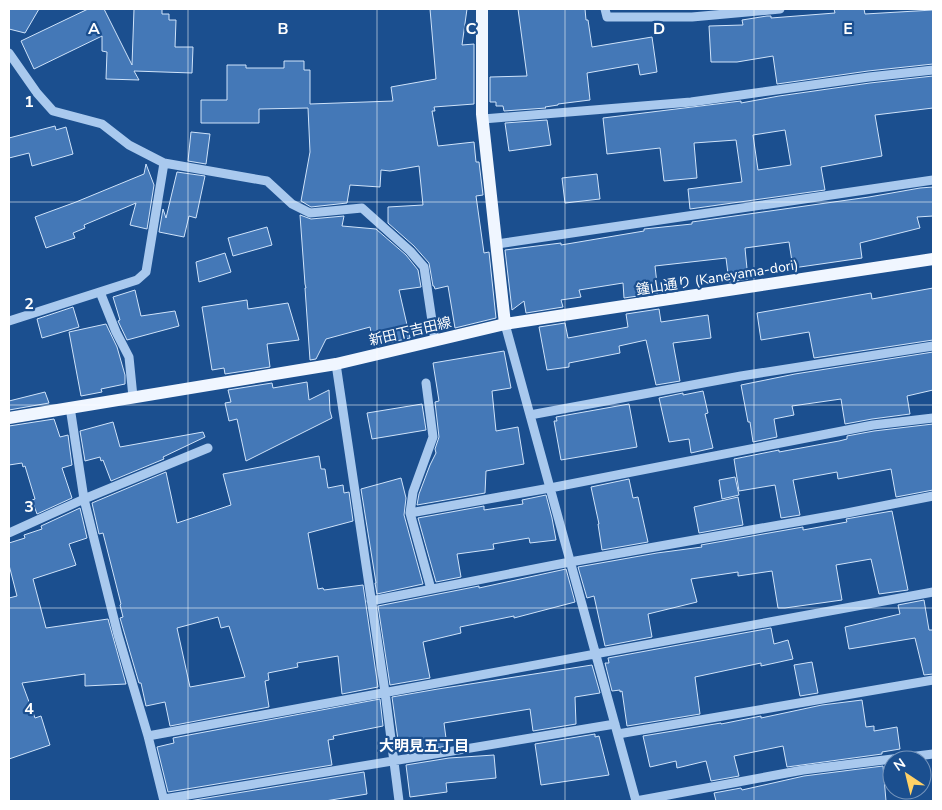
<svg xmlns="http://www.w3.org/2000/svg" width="942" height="810" font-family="'Nunito Sans','Noto Sans JP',sans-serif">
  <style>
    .building { fill: #4478b7; stroke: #cfe3fa; fill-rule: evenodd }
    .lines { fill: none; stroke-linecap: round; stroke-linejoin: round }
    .minor { stroke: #a9c9ee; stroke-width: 9 }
    .major { stroke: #f0f6ff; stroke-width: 12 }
    .grid { fill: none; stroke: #fff; stroke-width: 1; stroke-opacity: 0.55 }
    .labels { text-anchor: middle; stroke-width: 4.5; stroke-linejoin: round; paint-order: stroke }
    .street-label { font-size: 14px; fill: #fff; stroke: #1b4f8f }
    .neighbourhood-label { font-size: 15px; font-weight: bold; fill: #fff; stroke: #1b4f8f }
    .grid-label { font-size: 16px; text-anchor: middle; font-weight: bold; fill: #fff; stroke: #1b4f8f; stroke-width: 4.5; stroke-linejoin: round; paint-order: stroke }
  </style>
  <rect width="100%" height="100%" fill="#1b4f8f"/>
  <path class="building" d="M9 9H39L25 33 9 29Z
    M88 9H104L132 65 134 9H162V14H169V20H176L175 47H193L192 73 134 71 139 80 106 79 107 52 102 51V36L34 69 21 41Z
    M430 9H467L462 45 474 44V104L434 107 435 111H432L438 146 474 142 476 162H479L483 195 476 196 484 253 489 252 496 318 455 328 448 286 435 289 434 286H433L429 263 414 246 388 223V207L423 205 419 166 390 171 381 170 380 187 350 185 347 203 311 207 301 201 310 152 308 108 259 109V123H201V100H227V65H246V68H284V61H304V70H310V104L393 101 391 87 436 79Z
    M518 9H585L586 20H588L592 47 652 37 657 72 640 75 638 64 587 73 590 100 558 104V105L545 107 546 108 504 111 503 106H496V102H490V77L527 76Z
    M834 9H864L865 14 933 10V64L868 71 777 84 773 56 737 62H711L709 26 743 25 742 20 767 16H771V18L835 13Z
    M933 76V108L875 115 882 156 821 167 825 190 690 209 688 189 742 182 736 140 694 143 697 178 664 181 660 148 607 154 603 118 741 101V103L779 96 870 83ZM785 130 791 165 758 170 753 135Z
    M547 120 551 145 509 151 505 123Z
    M55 126 56 130 66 127 73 154 32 166 29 153 9 158V138Z
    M191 132 210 134 206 164 188 161Z
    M146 164 154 185 147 229 130 225 136 203 84 225 85 228 73 233 75 238 46 248 35 217 76 202 144 174Z
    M177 172 205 176 196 218 189 216 184 237 159 232 163 209 166 218Z
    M597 174 600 199 565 203 562 178Z
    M933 187V216L917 217 920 228 860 243 862 258 793 268 789 242 745 248 748 279 729 282 726 258 655 266 658 293 624 298 623 283 579 290 581 297 561 300 563 307 526 313 524 301 512 310 505 250 561 243V245L644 231V229L692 224V222L869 197 920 188Z
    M300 215 311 219 344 216 342 226 376 229 406 255 418 270 421 287 399 290 410 338 374 346 370 327 326 339 316 359 310 360 305 288H306L305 284Z
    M267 227 272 245 233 256 228 238Z
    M225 253 231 272 199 282 196 262Z
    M933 288V340L814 358 809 332 761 340 757 313 871 293 872 299Z
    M135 290 141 316 175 311 179 326 127 340 118 321 120 320 113 297Z
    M247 300 248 309 288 303 299 340 267 344 270 367 225 374 224 368 212 370 202 307Z
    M73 307 79 327 42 338 37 319Z
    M659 309 661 322 708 315 711 338 673 343 680 381 656 385 646 340 619 346 620 353 569 363V367L547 370 539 327 565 323 568 338 628 327 626 314Z
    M106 324 117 347 125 375V384L101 389 102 392 81 396 69 332Z
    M504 351 511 388 492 391 496 431 518 427 524 464 486 471 485 493 417 505 419 494 430 465 436 453 435 449 439 437 435 402 439 401 433 363Z
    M933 352V390L907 396 910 414 872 419 845 424 841 399 792 406 794 415 774 419 777 437 753 442 750 422H748L741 385 795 374Z
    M307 382 309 400 329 390 330 411 332 418 246 461 237 419 229 421 225 403 231 402 228 390 272 383 273 388Z
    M703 391 708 413 705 414 713 448 691 453 689 439 669 442 659 398 683 393V395Z
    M45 392 49 403 9 410V401Z
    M422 404 426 430 372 439 367 413Z
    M629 404 637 447 561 460 554 421H557L556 417Z
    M54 419 60 437 68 435 72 465 62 468 72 498 37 514 32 500 35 499 25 466 23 467 22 463 9 465V426Z
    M113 422 120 447 203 432 205 437 163 457 164 459 111 481 103 460 101 461 100 457 85 461 80 431Z
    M933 424V490L896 497 891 469 838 479 837 472 793 480 800 515 781 518 775 485 739 491 734 459 779 450V452L839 441 847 439V436L874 431Z
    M319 456 321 469H325L328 488 343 485 344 493 349 492 353 521 308 533 318 589 323 588 324 590 363 585 378 687 342 694 338 656 297 663 298 667 268 673 269 680 265 681 269 707 170 726 165 702 146 706 141 683H139L120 618 123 617 120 605 121 604 103 533 99 534 92 503 166 472 177 523 231 505 223 474ZM218 617 221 628 229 626 245 677 190 687 177 628Z
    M735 477 739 495 722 499 719 480Z
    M401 478 406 498 404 515 423 584 377 594 375 583H376L361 489Z
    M629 479 633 498 638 497 648 542 602 550 598 524H599L591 487Z
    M546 495 552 518 556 540 530 543 529 538 493 544 494 549 457 554 461 577 436 582 418 518 484 506V510L523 504 522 500Z
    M738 497 743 525 699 533 694 507Z
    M80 508 87 538 69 544 76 565 33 579 46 628 108 619 126 684 85 686V674L22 683 35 718 41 716 50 745 9 759V598L17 596 9 565V543L25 538 24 535 42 529 41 526Z
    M892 511 908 590 879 594 871 559 836 565 842 600 785 608H778L772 571 738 576V572L691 579 697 602 648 614 652 637 605 646 594 596 587 598 578 567 657 553 702 547 701 545 803 527V530L847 522 846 519Z
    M566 569 575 602 514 618V616L460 627 461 633 423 642 430 678 390 685 378 606 479 586V588Z
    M924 600 929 630H933V674L924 675 915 638 849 649 845 627 900 614 898 605Z
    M771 628 774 644 788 640 793 659 761 666V663L695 677 700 714 627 726 622 691 620 692V690L612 691 605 663H609L608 658Z
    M812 662 818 693 800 696 794 665Z
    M592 665 600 693 575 697 576 724 533 731 530 709 444 723 447 746 404 753 403 740H398L392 697 438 689Z
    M380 699 383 726 333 736 334 739 328 740 332 765 168 792 157 747 174 743 173 738Z
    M862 700 866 727 874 726V731L897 727 900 749 882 752V754L787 767 783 746 734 756 739 776 711 781 706 761 677 768 676 761 650 767 643 736 721 723V724L761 716V718L822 705Z
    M595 734V737L599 736 609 775 541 785 535 744Z
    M494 755 496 778 446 783 447 792 410 797 406 765 449 758Z
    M883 766 886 801H716L714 793 741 788 742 790 804 776Z
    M364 772 367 794 325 801H189Z"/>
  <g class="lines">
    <path class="minor" d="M605 9 607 17H692L780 9
      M9 53 37 93 53 111 102 124 129 145 164 163 267 181 292 204 310 213 362 208 410 251 424 267 435 341
      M483 119 691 102 869 77 933 70
      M497 244 933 180
      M100 292 116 332 129 357 133 397
      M9 321 137 280 146 272 164 163
      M505 324 636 801
      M336 364 385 692 399 801
      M426 383 433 437 413 492 410 513 431 589
      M70 407 84 499 118 635 148 736 164 801
      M530 415 741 376 933 346
      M410 513 550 488 873 425 933 418
      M9 533 84 499 208 448
      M371 601 570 562 847 513 933 496
      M618 734 933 680
      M148 736C410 687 672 640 933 592
      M164 799 615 724
      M636 801 803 770 933 754"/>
    <path class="major" d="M482 9V114L505 324
      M9 418 336 364 505 324 933 259"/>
  </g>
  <path class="grid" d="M188 9V801M377 9V801M565 9V801M754 9V801M9 202H933M9 405H933M9 608H933"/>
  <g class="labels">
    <g class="street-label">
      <text transform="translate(717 277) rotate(-9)" y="5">鐘山通り (Kaneyama-dori)</text>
      <text transform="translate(410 331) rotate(-13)" y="5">新田下吉田線</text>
    </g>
    <g class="neighbourhood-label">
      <text x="424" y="751">大明見五丁目</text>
    </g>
  </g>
  <g class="grid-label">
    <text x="94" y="34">A</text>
    <text x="283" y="34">B</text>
    <text x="471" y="34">C</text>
    <text x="659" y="34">D</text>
    <text x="848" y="34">E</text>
    <text x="29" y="107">1</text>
    <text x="29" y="309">2</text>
    <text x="29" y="512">3</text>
    <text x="29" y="714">4</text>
  </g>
  <rect width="942" height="810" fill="none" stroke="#ffffff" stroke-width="20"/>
  <g transform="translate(907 775) rotate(325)"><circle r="24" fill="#1b4f8f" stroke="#7695bc"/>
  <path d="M0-4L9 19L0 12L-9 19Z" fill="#ffd166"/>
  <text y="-8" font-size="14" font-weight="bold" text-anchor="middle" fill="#ffffff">N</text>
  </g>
</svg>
